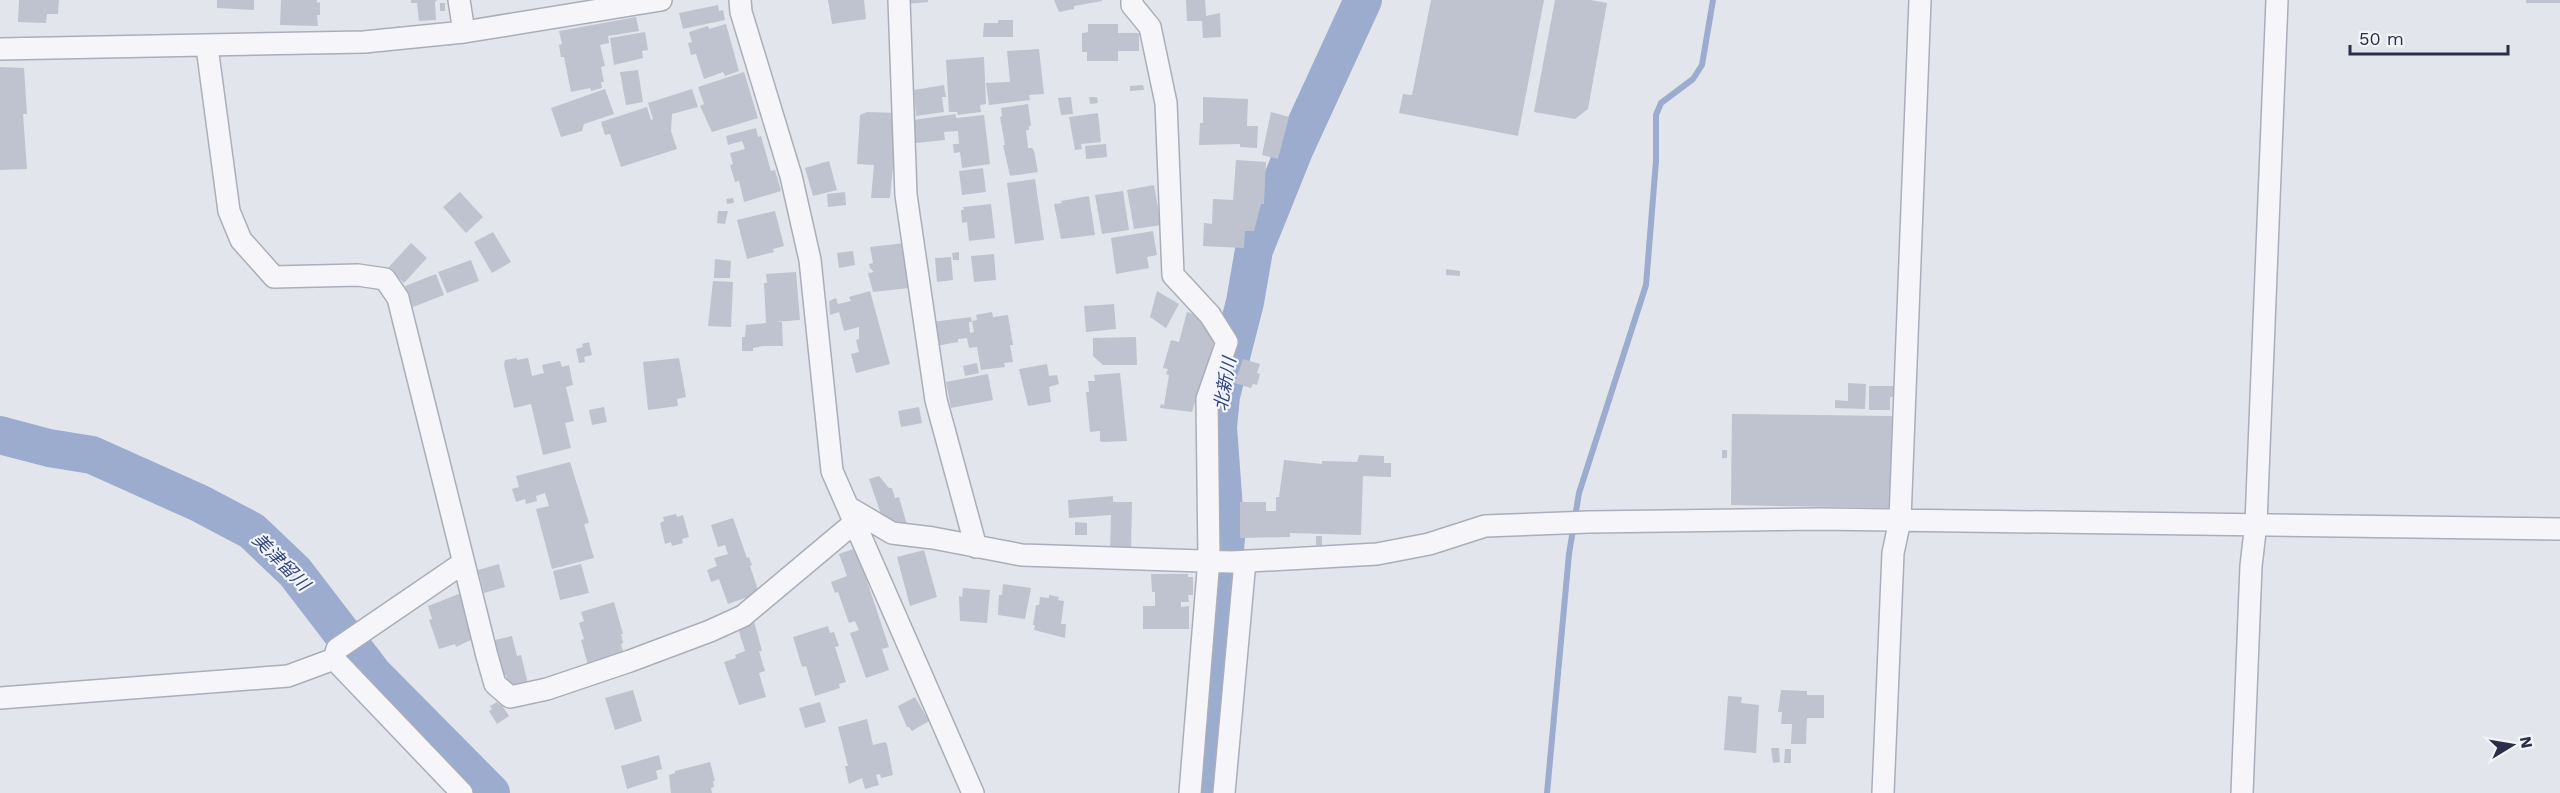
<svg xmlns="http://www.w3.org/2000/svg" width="2560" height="793" font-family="'Work Sans','Noto Sans JP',sans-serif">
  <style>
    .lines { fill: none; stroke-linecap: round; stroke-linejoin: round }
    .stream { stroke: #9bacce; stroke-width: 6 }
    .river { stroke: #9bacce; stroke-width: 38 }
    .building { fill: #bfc3cf }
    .minor-casing { stroke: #aaaeba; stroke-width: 24 }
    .minor { stroke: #f6f6fa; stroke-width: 21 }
    .labels { text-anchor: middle; stroke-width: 4.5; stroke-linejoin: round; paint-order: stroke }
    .water-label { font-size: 18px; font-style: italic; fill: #2f467d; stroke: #f3f4f9 }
  </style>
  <rect width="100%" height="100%" fill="#e2e5ec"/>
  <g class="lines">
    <path class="stream" d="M1547 793 1569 554 1579 493 1646 285 1656 161V115L1661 103 1693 79 1702 65 1713 0"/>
    <path class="river" d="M0 435 49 448 92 455 199 503 252 531 295 572 374 675 491 793
      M1206 793 1226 537 1218 427 1221 396 1245 302 1254 250 1295 148 1363 0"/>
  </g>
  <path class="building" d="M19 0H59L58 14H47L46 23 18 22Z
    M217 0H254V10L217 8Z
    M281 0H317V3L320 2V15H317L318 26 280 25Z
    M411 0H437L435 2 436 20 419 21 417 3H411Z
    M828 0H864L866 19 832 24Z
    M906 0H928V2L906 4Z
    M1054 0H1102V1L1074 6V9L1059 12Z
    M1186 0H1205L1206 16 1220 13 1221 37 1203 38 1202 21H1187Z
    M1431 0H1544L1518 136 1399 113 1403 94 1412 95Z
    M1555 0H1591L1607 3 1588 109 1575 119 1534 112Z
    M2526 0H2560V3H2526Z
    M440 3H445V11H440Z
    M718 5 719 11 723 10 725 20 683 29 679 13Z
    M636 17 639 31 608 36 609 43 600 45 605 66 601 67 604 82H601L602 88 591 91 590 88 571 92 564 57H561L559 45 562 44 559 31Z
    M998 20H1013V37H983L984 23H998Z
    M726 24 739 71 725 76 723 72 704 79 696 54 691 55 688 43 692 42 689 32 708 26 709 29Z
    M1088 24H1118V33H1139V51H1118V61H1087V52H1082V33L1088 32Z
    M645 32 648 50 642 51 643 58 614 65 610 38Z
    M1039 49 1044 94 1029 95 1030 100 989 105 986 83 1010 82 1007 51Z
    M984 57 986 104 980 105 981 112 958 115 957 112H949L946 60Z
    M0 67 24 68 27 114H23L27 169 0 170Z
    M638 70 643 102 626 105 620 72Z
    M744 72 758 118 712 132 700 106 704 104 698 87Z
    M944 85 946 97H942L944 112 916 116 914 90Z
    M1143 85 1144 90 1130 91V86Z
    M605 89 614 114 584 124 582 131 561 137 551 108Z
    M692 89 698 107 672 114 671 131 677 149 621 167 610 134 605 135 601 122 647 107 651 120 653 119 648 103Z
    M1071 97 1073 114 1061 115 1058 98Z
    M1089 97H1097L1098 103 1090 104Z
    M1203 97 1248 99 1247 126H1258L1257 148 1240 147V144L1199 145 1200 123H1203Z
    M1028 104 1031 126H1029V130H1026L1028 148H1032L1034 151 1038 172 1010 176 1003 145H1005L1000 117 1002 116 1001 108Z
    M867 112 898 113 890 198H871L874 165 857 164 860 115Z
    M1271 112 1289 117 1278 159 1262 155Z
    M1098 113 1101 142 1081 144 1082 149 1075 150 1069 117Z
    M956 114V118L984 115 990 164 962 168 960 152 954 153 953 144H959L958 131 944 132 945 140 916 143 913 120Z
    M756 128 758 137 761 136 771 171 775 170 781 191 744 202 739 181 735 182 730 165 733 164 730 153 745 149 742 141 728 145 726 136Z
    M1106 144 1107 157 1086 159 1085 146Z
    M1236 160 1266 162 1264 204H1261L1254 231H1245L1244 248 1203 246 1204 223 1212 224 1213 199 1233 200Z
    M829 161 837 190 813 196 805 168Z
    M983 168 986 192 962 195 959 171Z
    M1035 179 1044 240 1015 244 1007 183Z
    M1154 185 1161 225 1134 229 1127 190Z
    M1123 191 1129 230 1102 234 1095 195Z
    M460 192 483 217 466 233 443 207Z
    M845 192 846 205 828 207 827 194Z
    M1089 196 1095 235 1061 239 1054 204 1062 203 1061 201Z
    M733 198 734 203 727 204 726 199Z
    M991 204 995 238 969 241 967 222 962 223 961 210H964L963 207Z
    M718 211H728L725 224 717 223Z
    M775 211 784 246 773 249 774 252 747 259 737 220Z
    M1153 231 1157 255 1147 257 1149 268 1116 274 1111 238Z
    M493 232 511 262 492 273 474 242Z
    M411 243 427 258 404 283 388 268Z
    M904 243 909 288 873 292 868 273 874 272 870 268 869 264 873 263 870 247Z
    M853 251 855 265 839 268 837 253Z
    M959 252V260H953L952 253Z
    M994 254 996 280 974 282 971 256Z
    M951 257 953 280 937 282 935 258Z
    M715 259 731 261 730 278H714Z
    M471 260 479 281 447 293 438 272Z
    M1446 269 1460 271V276L1446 275Z
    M796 272 800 320 774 322H782L783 346H763L753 348V351H742V337H745L746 325 766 323 764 283H767L766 274Z
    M436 274 444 295 413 307 405 286Z
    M713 281 733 282 731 327 708 326Z
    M870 291 890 364 856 373 851 354 859 352 856 340 859 339V327L844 331 839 312 830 315 829 301 836 298 838 304 851 301 849 297Z
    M1157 291 1179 304 1166 328 1150 317Z
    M1114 304 1116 329 1086 332 1084 306Z
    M992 312 993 317 1008 315 1013 345H1010L1013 362 1004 363 1005 367 981 370 977 347 969 348 967 338 958 339V342L936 346 932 322 971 317 972 322H969L970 333 974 332 972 321 977 320 976 315Z
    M1187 312 1200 316 1199 321 1207 325 1216 335 1203 385 1200 384 1192 412 1160 408 1161 404 1164 405 1169 375 1166 374 1168 369 1163 368 1171 340 1179 342Z
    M1136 337 1137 365H1103L1093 356V338Z
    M589 342 592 355 584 357 585 362 579 363 576 349 583 347 582 344Z
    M517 358V360L528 358 532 376 544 373 542 365 560 361 562 367 569 365 573 385 566 387 574 421 565 423 571 448 543 455 531 404 514 408 504 365 505 360Z
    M679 358 686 397 677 399 678 406 648 410 643 362Z
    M1243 359 1260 364 1257 373 1260 374 1257 385 1253 384 1251 388 1235 383Z
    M977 363 979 373 965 376 963 366Z
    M1047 364 1049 376 1057 375 1059 384 1049 387 1051 402 1028 406 1019 369Z
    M1120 373 1127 441 1102 442 1100 441V431L1090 432 1086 392H1089L1088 381H1095L1094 375Z
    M988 374 993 400 951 408 946 382Z
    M1848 383 1866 384 1865 409 1835 408V400L1848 401Z
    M1869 386H1896V397H1890V410H1869Z
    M604 407 607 422 592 425 589 410Z
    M919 407 922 423 901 427 898 411Z
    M1732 414 1892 416 1890 508 1731 505Z
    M1722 450H1727V458H1722Z
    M1359 455 1384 456V463H1391V477L1363 476 1361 535 1290 533V537L1240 538V502H1266V511H1276V497H1279L1284 460 1322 464V461L1357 462Z
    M570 462 589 523 584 524 594 558 552 569 536 509 549 506 545 493 536 496 537 501 526 504 525 499 516 502 512 489 519 487 516 476Z
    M879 476 889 488H892L895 498 899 497 907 525 883 520 869 479Z
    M1113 496V502H1132L1131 553H1110L1111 515 1069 518 1068 500Z
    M676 514 677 517 683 515 689 537 682 539 683 543 672 546 671 542 665 544 660 523 664 521 663 517Z
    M733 518 747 558 749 557 752 565 750 566 759 593 728 604 719 579 711 582 707 570 717 566 714 558 728 554 725 545 718 547 711 525Z
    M1075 522 1087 523V535H1075Z
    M1316 536H1322V545H1316Z
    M856 548 889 647 882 649 889 670 866 678 850 633 859 630 855 621 849 623 838 592 835 593 831 582 847 576 839 554Z
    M924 550 937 597 910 606 897 557Z
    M499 564 505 587 484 593 478 570Z
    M581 564 589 593 560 600 553 571Z
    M1151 574H1188V577H1193V595H1188L1189 602H1181V607L1189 606V629H1143V606H1155V592H1152Z
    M1003 584 1031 588 1025 619 998 615 999 595H1002Z
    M963 588 990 590 987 623 960 621 959 596 962 597Z
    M461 593 473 639 456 647 455 644 439 649 429 620 432 619 428 606Z
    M1049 595 1059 597 1058 600 1064 601 1061 624H1066L1065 638 1034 630 1035 625H1033L1036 605H1039L1040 597 1049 598Z
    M614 602 623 634H621L623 643 621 644 624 654 588 665 581 640 584 639 579 623 584 621 581 612Z
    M753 618 762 651H759L765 671 759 673 766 697 739 705 724 662 736 658 735 655 745 651 736 622Z
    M828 626 830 633 834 632 839 646 835 647 846 682 839 684 840 688 815 696 806 666 802 667 793 637Z
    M512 636 517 656 521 655 528 684 510 689 506 675 504 676 495 640Z
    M633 690 642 721 615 730 605 698Z
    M1781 690 1807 691V695H1824V718H1807L1806 744H1791L1792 724H1781L1782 712H1778Z
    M1728 696 1742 697 1741 703 1759 705 1756 753 1724 750Z
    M915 697 929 721 912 731 909 727H907L898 706Z
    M497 702 500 705 501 704 509 716 497 724 489 711 492 709 490 706Z
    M820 702 826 722 805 728 799 708Z
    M867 719 873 745 885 742 887 744 893 775 881 778 880 774 876 775 879 785 865 789 862 778 849 784 845 766H848L838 727Z
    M1771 748H1779L1780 762 1773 763Z
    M1785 749H1791V763H1784Z
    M659 755 662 769 656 771 658 779 627 789 621 766Z
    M710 762 715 781H713L714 787 711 788 712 793H671L669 775 675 773V771Z"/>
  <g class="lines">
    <defs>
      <path id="minor" d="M459 0 464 32
        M740 0 741 12 791 176 810 260 832 471 973 793
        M899 0 906 195 936 400 976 547
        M1132 0V5L1150 27 1166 103 1173 275 1210 315 1227 342 1207 399 1209 559 1190 793
        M207 47 229 211 241 240 274 277 358 275 385 279 398 298 487 656 495 684 510 697 547 689 630 661 710 631 743 616 854 523
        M0 49 364 42 464 32 661 0
        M848 507 892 533 933 538 1022 555 1232 562 1377 554 1429 544 1485 526 1589 522 1820 519 2560 529
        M334 659 462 793
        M334 659 337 649 463 563
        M0 698 288 676 334 659
        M1224 793 1245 561
        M1883 793 1893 553 1900 520 1920 0
        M2242 793 2251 566 2256 523 2277 0"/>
    </defs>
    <use href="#minor" class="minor-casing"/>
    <use href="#minor" class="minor"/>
  </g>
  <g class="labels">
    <g class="water-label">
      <text transform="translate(1225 384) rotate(-80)" y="6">北新川</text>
      <text transform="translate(281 562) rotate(45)" y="6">美津留川</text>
    </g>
  </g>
  <g transform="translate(2512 745) rotate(79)" stroke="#f3f4f9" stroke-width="4.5" paint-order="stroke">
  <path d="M0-4.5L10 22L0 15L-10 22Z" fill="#292f46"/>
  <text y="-9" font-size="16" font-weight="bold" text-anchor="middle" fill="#292f46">N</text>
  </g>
  <path d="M2350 45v9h158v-9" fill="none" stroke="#292f46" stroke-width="3"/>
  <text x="2359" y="45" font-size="18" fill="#292f46" stroke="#f3f4f9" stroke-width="4.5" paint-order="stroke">50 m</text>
</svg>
